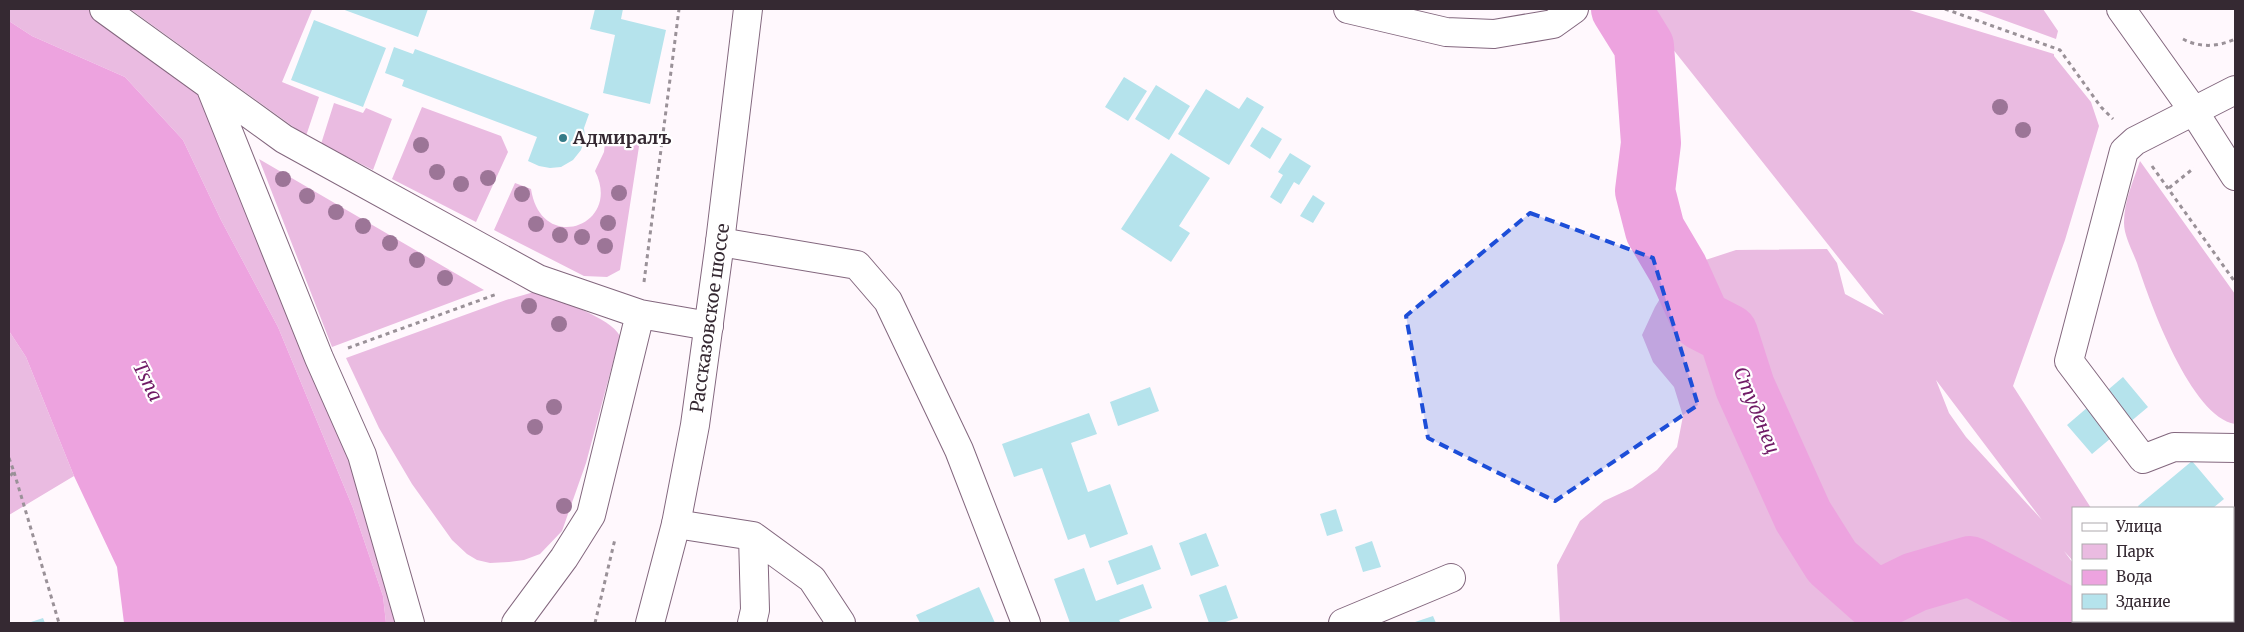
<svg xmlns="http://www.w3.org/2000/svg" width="2244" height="632" font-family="Merriweather,serif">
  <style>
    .green { fill: #eabbe1; fill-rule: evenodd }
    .water { fill: #eda3df }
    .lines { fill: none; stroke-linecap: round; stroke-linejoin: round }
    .river { stroke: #eda3df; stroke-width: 60 }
    .building { fill: #b5e3ec }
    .minor-casing { stroke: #83677e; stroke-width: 30 }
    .major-casing { stroke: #83677e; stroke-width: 30 }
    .path { stroke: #9a9198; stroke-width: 3; stroke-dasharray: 4 4; stroke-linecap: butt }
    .minor { stroke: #fff; stroke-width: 28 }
    .major { stroke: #fff; stroke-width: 28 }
    .tree { fill: #9c7597 }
    .marked { fill: #1d4ed8; fill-opacity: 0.2; stroke: #1d4ed8; stroke-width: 4; stroke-dasharray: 10 6; stroke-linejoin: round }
    .poi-dot { fill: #357b88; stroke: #fff; stroke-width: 2 }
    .labels { text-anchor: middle; stroke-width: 4.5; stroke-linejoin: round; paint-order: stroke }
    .poi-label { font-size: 18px; font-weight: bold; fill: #352932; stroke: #fff; text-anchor: start }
    .street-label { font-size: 18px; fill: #352932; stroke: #fff }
    .water-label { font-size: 19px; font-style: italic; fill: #701b66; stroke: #fff }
  </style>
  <rect width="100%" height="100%" fill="#fff8fd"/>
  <path class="green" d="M9 9H91L203 96 348 437 403 623H386L383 596 353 508 278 327 221 220 183 140 125 77 32 36 9 21Z
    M130 9 312 10 282 82 319 97 306 136Z
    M1641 9H1906L2054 54V56L2091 102 2099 126 2065 240 2013 386 2091 508H2073V561L2064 551 2073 563V621H2112L2113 623H1560L1557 565 1580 521 1604 501 1632 488 1657 470 1677 447 1683 416 1674 387 1653 362 1642 335 1655 307 1678 269 1736 250 1827 249 1837 263 1845 294 1884 315ZM1936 380 2042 520 1966 437 1949 413Z
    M1973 9H2043L2058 31 2056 39Z
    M334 103 363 113 366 108 392 119 373 170 321 144Z
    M422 107 501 136 508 152 476 222 392 179Z
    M606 134 640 140 620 270 607 277 584 276 494 230 515 183 531 189C541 255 623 226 595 171L604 152Z
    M259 159 484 290 332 347Z
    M2140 161 2235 294V424C2191 417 2150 303 2137 263 2133 252 2124 236 2124 223 2124 201 2133 182 2140 161Z
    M534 292 541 293C561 302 610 317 620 336L586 463 562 531 540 554 524 560 509 562 490 563 477 560 467 554 452 540 412 484 379 428 346 358 506 300Z
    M9 331 26 357 74 476 9 515Z
    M2235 549V623H2119L2118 621H2233V551Z"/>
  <path class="water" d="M9 21 32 36 125 77 183 140 221 220 278 327 353 508 383 596 386 623H124L117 567 74 476 26 357 9 331Z"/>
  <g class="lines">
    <path class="river" d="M1621 9 1644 46 1651 143 1645 191 1655 230 1678 269 1701 320 1728 334 1745 387 1803 516 1832 562 1876 601 1915 582 1970 566 2059 613 2066 623"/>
  </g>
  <path class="building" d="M342 9H428L418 37Z
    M595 9H623L621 19 666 30 650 104 603 93 615 35 590 29Z
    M314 20 386 48 363 107 291 80Z
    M394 47 413 54 415 49 589 114 584 128 585 138 581 150 573 160 561 167 550 168 539 166 528 161 537 137 402 86 404 80 385 73Z
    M1124 77 1147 91 1128 121 1105 107Z
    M1156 85 1190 106 1169 140 1135 119Z
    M1206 89 1239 109 1247 97 1264 107 1229 165 1178 134Z
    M1262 127 1282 139 1270 159 1250 146Z
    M1171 153 1210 178 1179 226 1190 233 1171 262 1121 229Z
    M1290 153 1311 166 1299 185 1294 182 1281 204 1270 197 1283 175 1278 172Z
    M1313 195 1325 203 1313 223 1300 216Z
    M2123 377 2148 407 2092 454 2067 425Z
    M1150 387 1159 411 1118 426 1110 402Z
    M1089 413 1097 434 1071 443 1088 492 1110 484 1128 534 1090 548 1085 534 1068 540 1042 468 1014 477 1002 444Z
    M2192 461 2224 499 2213 508H2139L2138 506Z
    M1336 509 1343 531 1327 536 1320 514Z
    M1206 533 1219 566 1191 576 1179 543Z
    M1372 541 1381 567 1363 572 1355 547Z
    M1152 545 1161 569 1117 585 1108 561Z
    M1084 568 1096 601 1143 584 1152 608 1119 620 1121 623H1070L1054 579Z
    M1226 585 1238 618 1222 623H1209L1199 595Z
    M979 587 995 623H920L916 615Z
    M1433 616 1436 623H1412Z
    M43 618 45 623H28Z"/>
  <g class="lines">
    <defs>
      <path id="minor" d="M104 9 284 139 538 279 640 314 709 326
        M210 86 319 358 362 455 410 623
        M2235 90 2135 141 2124 151 2069 361 2143 459 2174 447 2235 448
        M720 242 857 265 888 301 959 450 1026 623
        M676 524 753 536 755 610 752 623
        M753 536 812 579 841 623
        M516 623 564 558 591 515 640 314
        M1343 623 1451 578"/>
      <path id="major" d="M1348 9 1446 32 1494 34 1553 24 1574 9
        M2121 9 2193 110 2235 176
        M650 623 676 524 695 425 720 242 748 9"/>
    </defs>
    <use href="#minor" class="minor-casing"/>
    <use href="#major" class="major-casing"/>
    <path class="path" d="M1945 9 2060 50 2101 107 2113 119
      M2183 39C2200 48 2218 47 2235 39
      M2152 166 2235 282
      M2169 188 2194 168
      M644 282 679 9
      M348 348 497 294
      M9 458 14 472 9 477
      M14 472 59 623
      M595 623 615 539"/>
    <use href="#minor" class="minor"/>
    <use href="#major" class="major"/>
  </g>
  <g class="tree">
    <circle cx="2000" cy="107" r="8"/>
    <circle cx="2023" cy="130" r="8"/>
    <circle cx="421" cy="145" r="8"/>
    <circle cx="437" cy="172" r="8"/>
    <circle cx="488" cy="178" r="8"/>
    <circle cx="283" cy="179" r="8"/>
    <circle cx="461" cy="184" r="8"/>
    <circle cx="619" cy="193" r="8"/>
    <circle cx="522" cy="194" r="8"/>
    <circle cx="307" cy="196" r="8"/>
    <circle cx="336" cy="212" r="8"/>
    <circle cx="608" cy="223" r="8"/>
    <circle cx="536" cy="224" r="8"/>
    <circle cx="363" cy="226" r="8"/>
    <circle cx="560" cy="235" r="8"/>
    <circle cx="582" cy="237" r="8"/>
    <circle cx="390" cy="243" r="8"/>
    <circle cx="605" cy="246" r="8"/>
    <circle cx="417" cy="260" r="8"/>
    <circle cx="445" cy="278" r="8"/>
    <circle cx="529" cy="306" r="8"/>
    <circle cx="559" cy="324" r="8"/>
    <circle cx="554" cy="407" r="8"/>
    <circle cx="535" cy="427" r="8"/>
    <circle cx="564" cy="506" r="8"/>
  </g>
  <path class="marked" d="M1530 213 1653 258 1698 405 1555 501 1428 438 1406 316Z"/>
  <circle class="poi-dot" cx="563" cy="138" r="5"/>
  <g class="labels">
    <g class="poi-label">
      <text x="573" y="144">Адмиралъ</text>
    </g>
    <g class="street-label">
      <text transform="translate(710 318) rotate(-82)" y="6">Рассказовское шоссе</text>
    </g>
    <g class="water-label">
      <text transform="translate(148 381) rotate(63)" y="7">Tsna</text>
      <text transform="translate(1757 410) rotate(68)" y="7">Студенец</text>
    </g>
  </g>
  <rect width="2244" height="632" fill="none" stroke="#352932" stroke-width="20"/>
  <rect x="2072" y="507" width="162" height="115" fill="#ffffff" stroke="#aea9ad"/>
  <rect x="2082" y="523" width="25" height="8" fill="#ffffff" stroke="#aea9ad"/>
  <text x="2116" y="532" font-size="15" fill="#352932">Улица</text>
  <rect x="2082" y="544" width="25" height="15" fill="#eabbe1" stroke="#aea9ad"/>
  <text x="2116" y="557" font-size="15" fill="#352932">Парк</text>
  <rect x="2082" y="570" width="25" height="15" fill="#eda3df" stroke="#aea9ad"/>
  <text x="2116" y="582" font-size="15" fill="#352932">Вода</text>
  <rect x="2082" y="594" width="25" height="15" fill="#b5e3ec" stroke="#aea9ad"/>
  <text x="2116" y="607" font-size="15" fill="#352932">Здание</text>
</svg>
